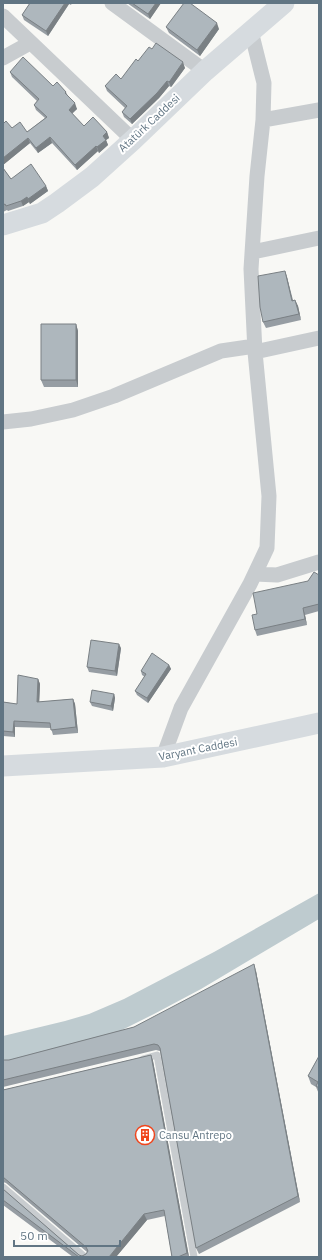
<svg xmlns="http://www.w3.org/2000/svg" width="322" height="1260" font-family="'IBM Plex Sans',sans-serif">
  <style>
    .water { fill: #becbcf }
    .lines { fill: none; stroke-linecap: round; stroke-linejoin: round }
    .lane { stroke: #c8cccf; stroke-width: 7 }
    .street { stroke: #c8cccf; stroke-width: 15 }
    .secondary { stroke: #d6dbdf; stroke-width: 21 }
    .wall { fill: #969da3 }
    .shaded-wall { fill: #7a8084 }
    .building { fill: #aeb7bd; stroke: #7a8084 }
    .labels { text-anchor: middle; stroke-width: 4; stroke-linejoin: round; paint-order: stroke }
    .street-label { font-size: 11px; fill: #617583; stroke: #fff }
    .poi-label { font-size: 11px; fill: #617583; stroke: #fff; text-anchor: start }
  </style>
  <rect width="100%" height="100%" fill="#f8f8f5"/>
  <path class="water" d="M319 893V919L201 989 154 1014 116 1033 3 1063V1036L65 1021 89 1014 124 999 214 952Z"/>
  <g class="lines">
    <path class="lane" d="M143 1059 157 1055 194 1257
      M3 1187 85 1257"/>
    <path class="street" d="M112 3 205 71
      M3 16 133 140
      M3 58 30 43
      M263 120 319 110
      M253 252 319 238
      M255 352 319 338
      M3 422 31 419 73 410 114 396 221 351 255 346
      M255 574 277 575 319 562
      M163 757 181 708 250 584 267 548 269 496 255 352 251 269 257 176 263 120 264 83 251 31"/>
    <path class="secondary" d="M3 225 42 213 57 203 92 177 133 140 205 71 284 3
      M3 766 163 757 319 723"/>
  </g>
  <path class="wall" d="M30 3H72L71 5 69 4 48 36 24 20 22 15Z
    M127 3H161L150 19Z
    M166 27 219 29 200 56 169 33Z
    M152 49 185 68 172 86 171 87 169 86 159 98 132 124 124 117 122 112 125 108 107 91 105 86 121 79 138 61Z
    M10 72 53 86 66 92 68 96 77 109 72 114 84 126 107 132 109 138 106 140 108 145 99 153 98 151 77 170 52 143 38 153 30 143 3 165V124L12 128 27 132 45 118 36 110 34 105 37 101 12 77Z
    M3 168 11 179 46 186 48 191 30 204 29 202 23 206 8 211 7 210 3 212Z
    M285 271 287 277 293 300H295L298 306 301 320 266 328 263 322Z
    M76 324 78 331V387H44L41 380Z
    M319 575V611L305 615 307 625 257 636 255 630 257 614 308 581Z
    M121 648 117 676 89 672 87 667Z
    M169 665 171 669 148 703 137 695 135 691 145 677 142 675 141 671Z
    M38 679 40 684 39 702 73 699 75 704 78 733 53 735 51 728 15 727V737L3 736V702L17 704Z
    M114 694 115 698 113 711 92 706 90 702Z
    M256 971 300 1202 199 1254 196 1248 160 1051 156 1050 3 1087V1060H9L134 1027Z
    M151 1055 153 1061 189 1257H172L165 1216 147 1220 116 1257H73L3 1205V1189L79 1255 82 1256 86 1254 87 1252 6 1183 3 1182V1090Z
    M319 1056V1094L316 1087 311 1084 308 1076Z"/>
  <path class="shaded-wall" d="M65 3H69V4L48 36 46 31Z
    M156 3H161L150 19 148 14Z
    M217 23 219 29 200 56 197 50Z
    M183 62 185 68 171 87 169 82Z
    M167 81 169 86 159 98 132 124 130 119Z
    M75 103 77 109 70 115 69 110Z
    M107 132 109 138 106 140 108 145 99 153 97 147 103 136Z
    M50 137 52 143 38 153 36 148Z
    M28 138 30 143 3 165V158Z
    M96 146 98 151 77 170 75 165Z
    M46 186 48 191 30 204 28 199Z
    M27 197 29 202 23 206 21 201Z
    M285 271 287 277 294 307 292 301Z
    M295 300 298 306 301 320 299 314Z
    M76 324 78 331V387L76 380Z
    M303 608 305 615 307 625 305 619Z
    M119 644 121 648 117 676 115 671Z
    M169 665 171 669 148 703 147 698Z
    M38 679 40 684 39 708 37 702Z
    M114 694 115 698 113 711 111 706Z
    M73 699 75 704 78 733 76 727Z
    M14 721 15 727V737L13 732Z
    M254 964 256 971 300 1202 298 1196Z
    M151 1055 153 1061 189 1257 187 1253Z
    M144 1214 147 1220 116 1257H109Z"/>
  <path class="building" d="M30 3H65L46 31 22 15Z
    M132 3H156L148 14Z
    M184 3H190L217 23 197 50 166 27Z
    M156 43 183 62 170 81 169 82 167 81 157 93 130 119 122 112 127 106 105 86 116 74 121 79 136 59 138 61 149 47 152 49Z
    M23 57 53 86 57 82 66 92 65 93 75 103 69 110 84 126 93 117 107 132 103 136 106 140 97 147 96 146 75 165 50 137 36 148 28 138 3 158V124L6 121 12 128 20 122 27 132 47 117 34 105 39 99 10 72Z
    M31 164 46 186 28 199 27 197 21 201 6 206 5 204 3 205V168L11 179Z
    M285 271 292 301 295 300 299 314 263 322 260 307 258 276Z
    M41 324H76V380H41Z
    M314 572 319 575V604L303 608 305 619 255 630 252 615 257 614 253 593 308 581Z
    M91 640 119 644 115 671 87 667Z
    M152 653 169 665 147 698 135 691 146 674 141 671Z
    M18 675 38 679 37 702 73 699 76 727 51 730 50 723 14 721 13 732 3 731V702L17 704Z
    M92 690 114 694 111 706 90 702Z
    M254 964 298 1196 196 1248 160 1048 158 1045 154 1044 3 1080V1060H9L134 1027Z
    M151 1055 187 1253 178 1257H172L164 1210 144 1214 109 1257H79L3 1200V1189L79 1255 82 1256 86 1254 88 1251 86 1247 3 1177V1090Z
    M319 1056V1088L316 1086 318 1082 308 1076Z"/>
  <defs>
    <symbol id="building-ring" viewBox="-11 -11 22 22"><circle r="9.5" fill="#fff" stroke="#f0451d" stroke-width="1.5"/><path d="M-4-6H4V6H1V3H-1V6H-4ZM-2.5-4.3h1.7v1.8h-1.7ZM.8-4.3h1.7v1.8H.8ZM-2.5-1h1.7V.8h-1.7ZM.8-1h1.7V.8H.8Z" fill="#f0451d"/></symbol>
  </defs>
  <g fill-rule="evenodd">
    <use href="#building-ring" x="134" y="1124" width="22" height="22"/>
  </g>
  <g class="labels">
    <g class="street-label">
      <text transform="translate(149 123) rotate(-43)" y="4">Atatürk Caddesi</text>
      <text transform="translate(198 749) rotate(-11)" y="4">Varyant Caddesi</text>
    </g>
    <g class="poi-label">
      <text x="159" y="1139">Cansu Antrepo</text>
    </g>
  </g>
  <rect width="322" height="1260" fill="none" stroke="#617583" stroke-width="8"/>
  <path d="M14 1240v6h106v-6" fill="none" stroke="#617583" stroke-width="2"/>
  <text x="20" y="1240" font-size="12" fill="#617583" stroke="#ffffff" stroke-width="3" paint-order="stroke">50 m</text>
</svg>
